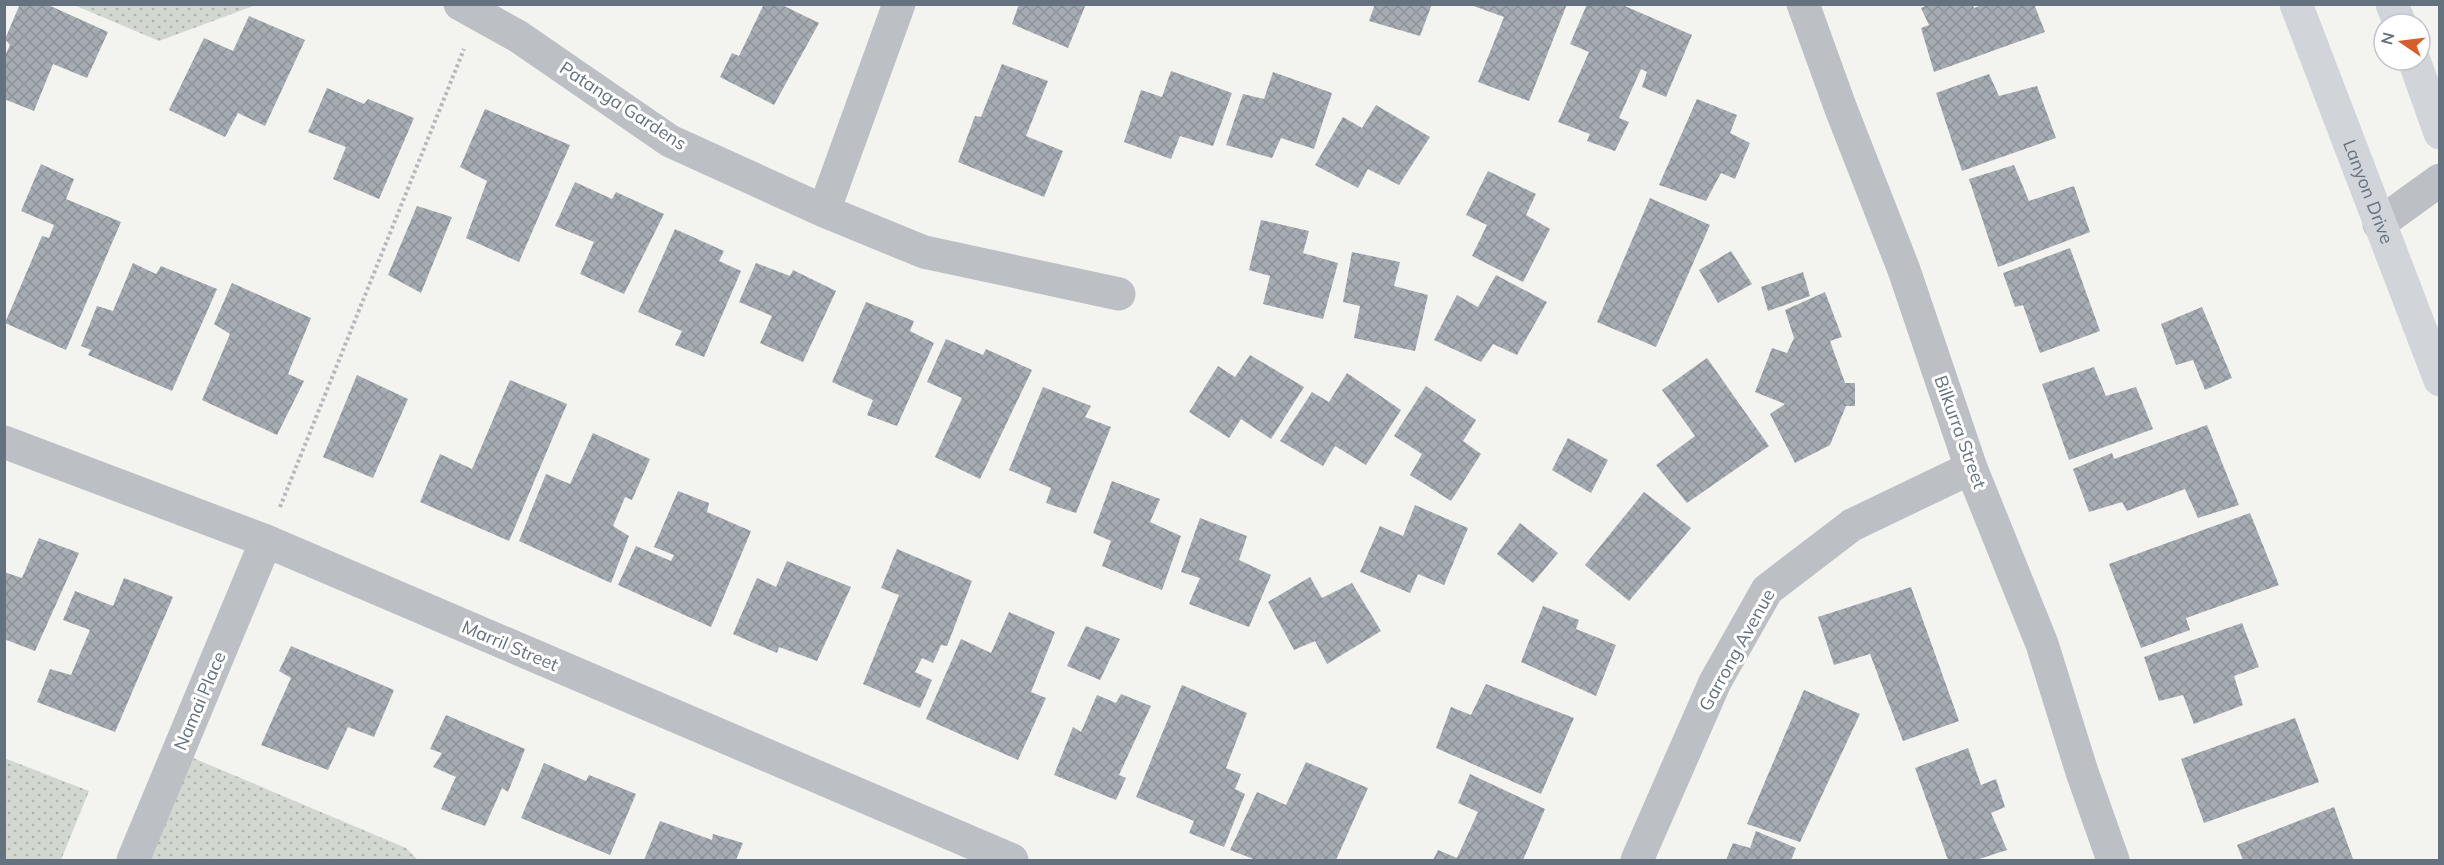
<svg xmlns="http://www.w3.org/2000/svg" width="2444" height="865" font-family="Mulish,sans-serif">
  <style>
    .grass { fill: url(#grass-dots) }
    .building { fill: url(#building-cross-hatch) }
    .lines { fill: none; stroke-linecap: round; stroke-linejoin: round }
    .path { stroke: #b6b8bb; stroke-width: 4; stroke-dasharray: 3 3; stroke-linecap: butt }
    .minor { stroke: #bcbfc3; stroke-width: 33 }
    .major { stroke: #d1d5d9; stroke-width: 33 }
    .labels { text-anchor: middle; stroke-width: 6; stroke-linejoin: round; paint-order: stroke }
    .street-label { font-size: 18px; fill: #64717f; stroke: #fff }
  </style>
  <defs>
    <pattern id="grass-dots" width="8" height="8" patternUnits="userSpaceOnUse" patternTransform="scale(1.5)"><rect width="8" height="8" fill="#d2d8cf"/><path d="M2 2h.1M6 6h.1" fill="none" stroke="#aeb4ad" stroke-width="1.8" stroke-linecap="round"/></pattern>
    <pattern id="building-cross-hatch" width="8" height="8" patternUnits="userSpaceOnUse" patternTransform="scale(1.5)"><rect width="8" height="8" fill="#a6adb2"/><path d="M0 0l8 8M0 8l8-8" fill="none" stroke="#8b9196"/></pattern>
  </defs>
  <rect width="100%" height="100%" fill="#f3f3ef"/>
  <path class="grass" d="M74 5 256 4V5L159 41Z
    M179 752 406 848 418 860H134Z
    M4 758 89 791 61 860H5Z"/>
  <path class="building" d="M20 4H46L108 32 87 78 53 64 34 111 4 99V58L10 45 5 39Z
    M764 4H780L819 23 774 105 720 77 732 53 739 56Z
    M1019 4H1086L1068 48 1012 24Z
    M1375 4H1432L1420 36 1369 21Z
    M1567 4 1529 101 1478 82 1504 17 1468 4Z
    M1587 4H1620L1692 35 1666 97 1642 87 1647 72 1641 69 1619 118 1629 122 1615 151 1587 141 1590 134 1558 122 1589 52 1570 44Z
    M1930 4H1973L1974 8 1984 4H2034L2045 32 1934 72 1921 28 1929 25 1921 8Z
    M249 16 305 40 265 126 238 113 225 137 169 110 204 38 233 51Z
    M1002 64 1048 81 1026 136 1063 151 1044 197 958 162 975 116 981 117Z
    M1171 71 1232 93 1213 146 1180 136 1171 159 1124 142 1141 90 1162 97Z
    M1273 72 1332 93 1314 149 1281 138 1272 158 1226 145 1243 94 1264 99Z
    M1989 74 1999 96 2037 86 2056 138 1962 171 1936 93Z
    M327 88 364 104 368 99 414 118 379 199 333 179 346 147 308 132Z
    M1697 99 1737 115 1730 133 1750 143 1735 179 1721 173 1706 201 1659 185Z
    M1376 105 1430 137 1399 185 1368 169 1358 188 1315 165 1343 117 1362 128Z
    M485 109 570 145 519 262 466 238 487 181 460 167Z
    M41 164 74 179 66 199 121 222 66 350 5 323 42 236 49 238 54 225 21 211Z
    M2014 165 2029 201 2074 186 2090 232 1998 267 1969 179Z
    M1488 171 1536 194 1526 215 1550 229 1523 282 1472 256 1487 225 1466 215Z
    M575 182 612 199 616 192 664 214 624 294 580 274 594 242 555 226Z
    M1650 198 1710 225 1656 347 1597 322Z
    M417 206 452 217 421 293 388 275Z
    M1261 220 1309 231 1303 253 1338 263 1323 319 1263 304 1270 276 1249 270Z
    M675 229 724 251 719 261 741 271 704 357 675 345 682 331 638 312Z
    M2070 248 2100 331 2040 353 2023 305 2015 307 2003 273Z
    M1731 251 1752 284 1718 303 1699 270Z
    M1352 252 1400 262 1394 286 1428 295 1415 351 1354 338 1360 306 1343 302Z
    M133 263 156 274 161 266 217 289 172 391 88 355 91 350 81 346 97 306 113 311Z
    M756 263 790 276 793 270 836 291 803 362 760 343 772 316 739 302Z
    M1803 272 1810 296 1768 311 1761 287Z
    M1496 275 1547 302 1517 355 1493 344 1481 362 1434 340 1457 295 1478 307Z
    M232 283 311 318 288 374 304 381 277 435 202 400 230 334 214 324Z
    M1825 292 1842 337 1830 341 1845 383H1855V406H1846L1830 445 1795 463 1770 414 1785 404 1755 392 1772 348 1787 353 1794 338 1785 310Z
    M866 302 914 321 910 331 934 343 897 426 867 415 873 400 832 382Z
    M2202 307 2232 378 2205 390 2193 360 2176 365 2161 324Z
    M946 339 983 355 986 349 1032 370 980 479 935 457 962 398 927 382Z
    M1250 355 1304 387 1271 439 1241 419 1229 438 1189 412 1218 366 1235 377Z
    M1707 358 1769 446 1687 503 1656 465 1695 436 1662 390Z
    M2094 367 2106 396 2136 387 2153 429 2069 460 2042 384Z
    M1347 373 1401 410 1366 465 1335 446 1323 466 1280 441 1312 392 1329 402Z
    M357 375 408 399 373 478 323 457Z
    M510 380 567 404 509 541 420 502 440 454 472 469Z
    M1426 386 1476 420 1463 441 1481 454 1451 501 1410 475 1422 454 1394 436Z
    M1043 387 1091 406 1085 417 1111 427 1076 513 1046 503 1051 488 1009 470Z
    M2207 425 2239 505 2198 518 2185 489 2127 511 2122 502 2089 512 2073 469 2112 453 2114 459Z
    M593 433 650 459 632 500 625 497 613 526 629 536 611 583 519 541 546 474 570 484Z
    M1568 438 1608 460 1591 493 1552 470Z
    M1112 481 1160 499 1150 522 1181 536 1162 590 1102 566 1111 541 1093 533Z
    M678 491 709 503 707 512 751 531 711 627 618 585 636 546 671 561 674 555 654 547Z
    M1644 492 1691 528 1629 601 1585 565Z
    M1415 505 1468 528 1444 585 1418 574 1410 593 1360 572 1380 526 1403 536Z
    M2250 513 2279 585 2186 618 2190 630 2141 648 2109 564Z
    M1200 518 1247 536 1239 560 1271 575 1249 627 1189 604 1200 578 1181 572Z
    M1520 523 1558 553 1533 583 1497 554Z
    M39 538 79 553 35 651 4 639V572L22 578Z
    M897 549 972 581 947 646 941 645 933 663 922 658 915 672 932 680 920 708 863 684 899 595 881 588Z
    M787 561 851 587 817 661 779 647 777 653 733 634 757 578 776 587Z
    M1310 577 1322 598 1352 583 1381 631 1327 664 1315 641 1294 650 1268 602Z
    M124 578 173 597 115 732 37 702 50 669 71 675 90 630 63 620 75 591 113 606Z
    M1911 587 1959 721 1903 741 1870 654 1834 665 1818 617Z
    M1543 606 1579 620 1576 629 1616 645 1596 696 1521 662Z
    M1009 612 1055 632 1031 692 1046 698 1018 760 926 719 961 639 991 653Z
    M2242 623 2259 667 2234 676 2243 705 2194 724 2183 695 2159 701 2144 657Z
    M1086 626 1120 639 1100 680 1067 666Z
    M291 646 394 690 374 737 348 727 328 770 261 745 291 678 279 671Z
    M1486 684 1574 718 1541 794 1436 748 1451 707 1471 715Z
    M1182 685 1247 713 1226 768 1241 774 1235 789 1245 794 1224 847 1189 833 1194 821 1136 797Z
    M1804 690 1860 714 1800 842 1747 824Z
    M1121 694 1151 706 1119 775 1126 778 1116 800 1054 775 1073 727 1081 732 1097 695 1116 703Z
    M446 715 525 749 508 792 502 788 485 826 441 809 456 777 433 767 442 753 430 749Z
    M2295 718 2319 782 2204 823 2181 759Z
    M1968 748 1981 785 1996 779 2005 807 1991 813 2007 850 1976 860H1948L1915 768Z
    M1306 762 1368 788 1336 860H1256L1230 850 1257 792 1286 805Z
    M544 763 586 781 589 775 636 794 610 855 521 818Z
    M1470 774 1545 809 1523 860H1433L1438 850 1457 858 1478 812 1458 803Z
    M2334 807 2353 859 2243 860 2237 845Z
    M660 821 712 840 713 834 743 843 736 860H644Z
    M1756 831 1796 848 1791 860H1726L1733 843 1750 848Z"/>
  <g class="lines">
    <path class="path" d="M280 507 464 49"/>
    <path class="minor" d="M460 4 519 37 670 141 824 211 899 4
      M1803 4 1841 109 1904 270 1971 468 2042 644 2082 772 2113 860
      M824 211 924 252 1119 294
      M2379 224 2440 180
      M4 442 266 541 1012 860
      M133 860 266 541
      M1637 860 1715 682 1767 590 1852 525 1971 468"/>
    <g class="major">
      <path id="s1" d="M2296 4 2440 380"/>
      <path d="M2392 4 2400 24"/>
      <path d="M2414 60 2440 133"/>
    </g>
  </g>
  <g class="labels">
    <g class="street-label">
      <text transform="translate(623 106) rotate(33)" y="6">Patanga Gardens</text>
      <text dy="6" stroke="none"><textPath href="#s1" startOffset="201">Lanyon Drive</textPath></text>
      <text transform="translate(1960 432) rotate(70)" y="6">Bilkurra Street</text>
      <text transform="translate(510 646) rotate(23)" y="6">Marril Street</text>
      <text transform="translate(1737 650) rotate(-61)" y="6">Garrong Avenue</text>
      <text transform="translate(200 701) rotate(-67)" y="6">Namai Place</text>
    </g>
  </g>
  <rect width="2444" height="865" fill="none" stroke="#64717f" stroke-width="12"/>
  <g transform="translate(2402 42) rotate(284)"><circle r="28" fill="#ffffff" stroke="#c1c6cc" stroke-width="1.5"/>
  <path d="M0-4.5L10 22L0 15L-10 22Z" fill="#da5d29"/>
  <text y="-9" font-size="16" font-weight="bold" text-anchor="middle" fill="#64717f">N</text>
  </g>
</svg>
